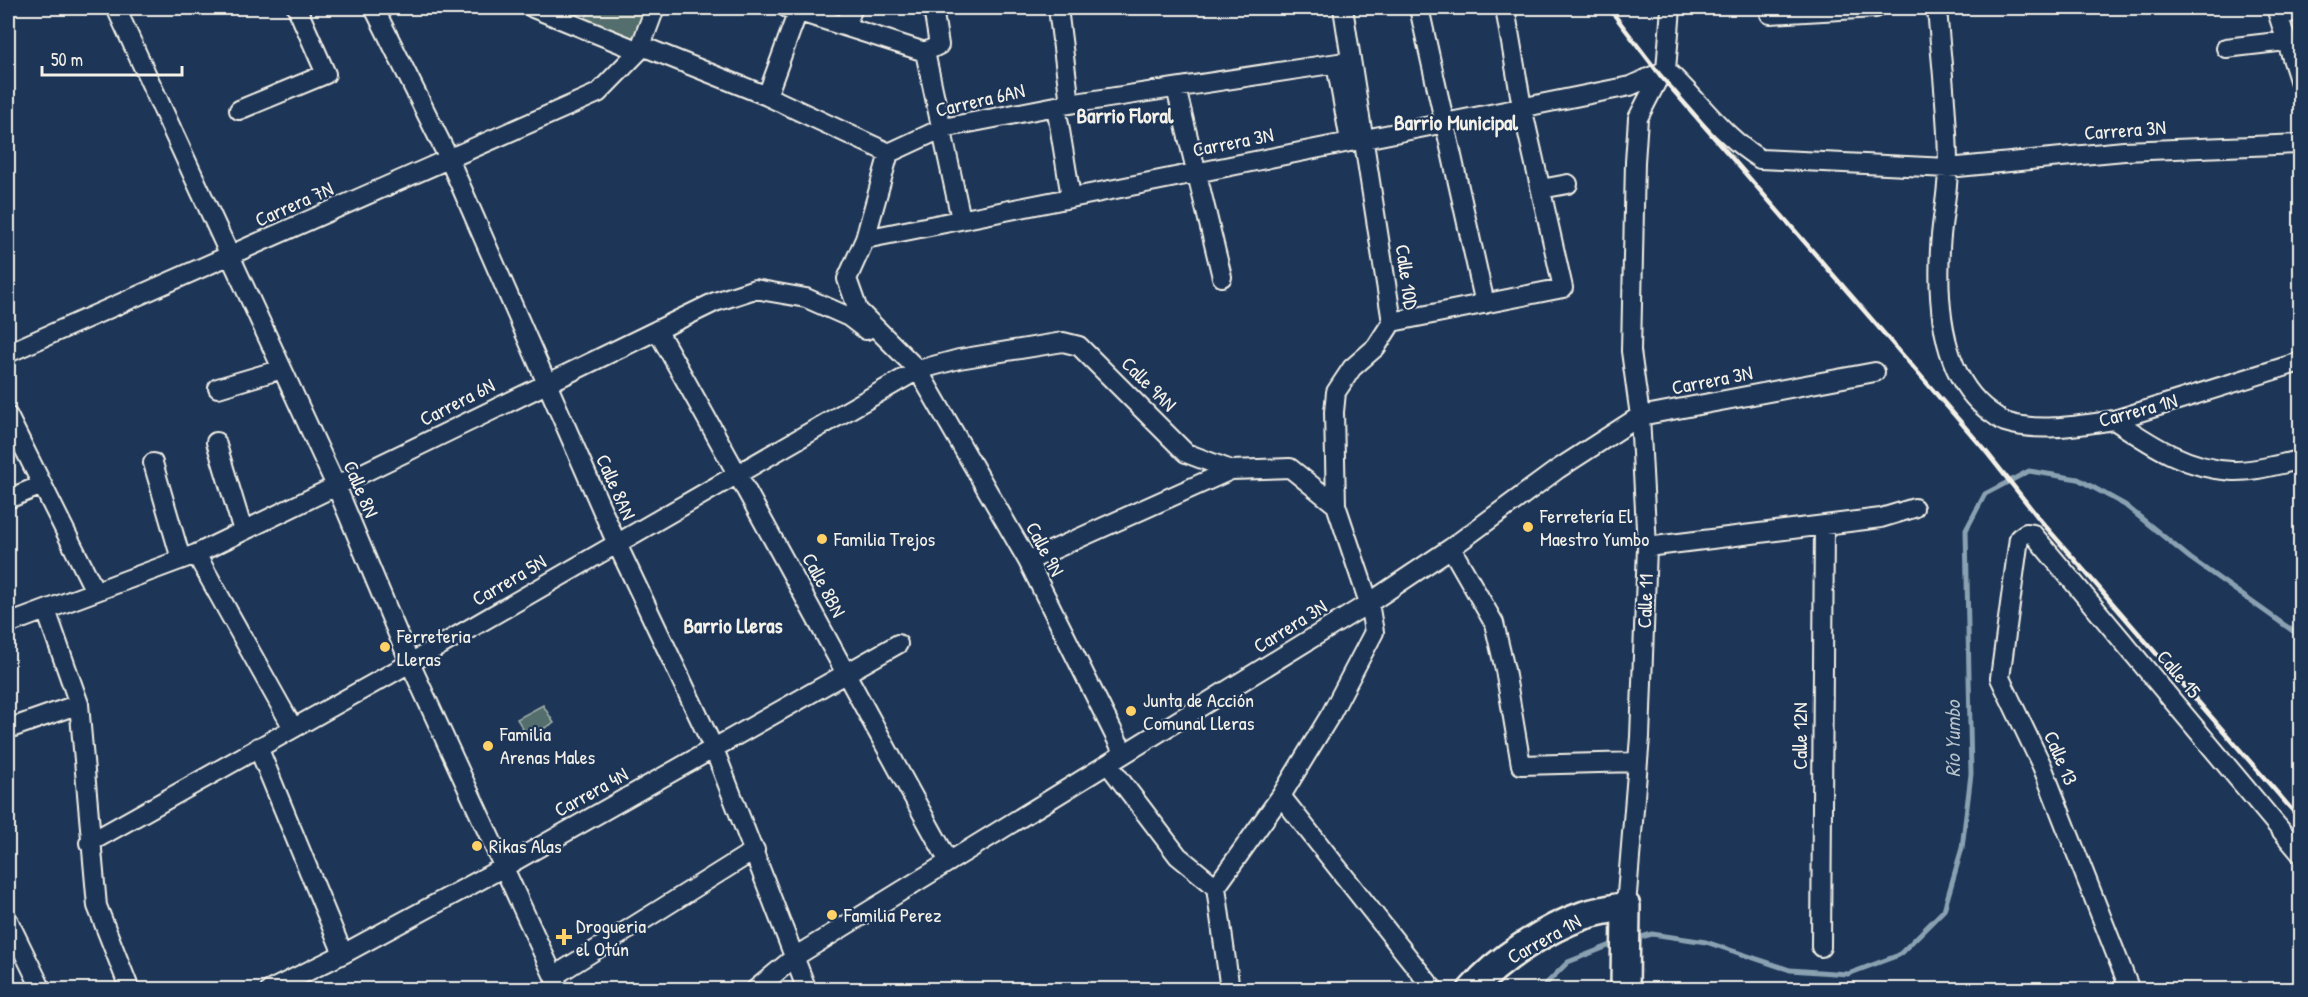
<svg xmlns="http://www.w3.org/2000/svg" width="2308" height="997" font-family="'Patrick Hand',sans-serif">
  <style>
    .green { fill: #526e6c; stroke: #a3b0aa; stroke-width: 1.5 }
    .lines { fill: none; stroke-linecap: round; stroke-linejoin: round }
    .stream { stroke: #8aa1b1; stroke-width: 5 }
    .street-casing { stroke: #f4f1e8; stroke-width: 22 }
    .secondary-casing { stroke: #f4f1e8; stroke-width: 32 }
    .street { stroke: #1d3557; stroke-width: 18 }
    .secondary { stroke: #1d3557; stroke-width: 27 }
    .rail { stroke: #f4f1e8; stroke-width: 4.5 }
    .poi-dot { fill: #ffd166; stroke: #1d3557; stroke-width: 2 }
    .labels { text-anchor: middle; stroke-width: 4.5; stroke-linejoin: round; paint-order: stroke }
    .street-label { font-size: 20px; fill: #f4f1e8; stroke: #1d3557 }
    .poi-label { font-size: 20px; fill: #f4f1e8; stroke: #1d3557; text-anchor: start }
    .neighbourhood-label { font-size: 21px; font-weight: bold; fill: #f4f1e8; stroke: #1d3557 }
    .water-label { font-size: 21px; font-style: italic; fill: #b6c2c8; stroke: #1d3557 }
  </style>
  <rect width="100%" height="100%" fill="#1d3557"/>
  <filter id="ink" filterUnits="userSpaceOnUse"><feTurbulence type="fractalNoise" baseFrequency=".0167" numOctaves="2"/><feDisplacementMap in="SourceGraphic" scale="12" xChannelSelector="R" yChannelSelector="G"/><feConvolveMatrix kernelMatrix="1 2 1 2 8 2 1 2 1" color-interpolation-filters="sRGB"/></filter>
  <g filter="url(#ink)">
    <path class="green" d="M590 8H649L636 44 583 25Z
      M543 705 554 723 528 737 517 719Z"/>
    <g class="lines">
      <path class="stream" d="M1634 939 1652 934 1706 942 1790 970 1848 974 1899 955 1944 910 1962 848 1971 774 1966 530 1985 494 2029 471 2078 479 2125 505 2190 558 2300 636
        M1540 990 1568 962 1616 943"/>
      <defs>
        <path id="street" d="M116 8 337 488 410 663 560 990
          M374 8 449 159 617 544 714 749 807 990
          M533 8 639 51
          M787 8 925 52
          M1058 8 1070 104
          M1419 8 1485 304
          M1937 8C1941 60 1948 114 1948 167 1948 194 1941 222 1940 249 1937 304 1942 377 1990 412 1995 415 2000 420 2005 422 2039 433 2080 425 2114 420L2300 362
          M2276 8 2300 83
          M1770 14 1876 8
          M2279 17 2300 9
          M845 26 853 8
          M642 46 767 96 889 153
          M2226 48 2286 41
          M925 52 961 219
          M925 52 939 45 933 8
          M1336 64 1350 141
          M1666 70C1699 100 1722 136 1760 159L1948 168 2124 151 2300 144
          M1666 70 1671 8
          M1176 88 1222 277
          M767 96 798 11
          M1056 106 1071 197
          M239 110 326 74 297 8
          M889 153 943 128 1056 106 1351 61
          M1541 189 1568 184
          M865 239 889 153
          M1392 322 1563 288 1522 107 1505 8
          M657 330C757 506 851 685 949 862
          M8 353 598 93 639 51 655 8
          M218 388 282 369
          M8 416 95 591
          M2114 420C2150 444 2186 469 2232 471 2254 472 2279 464 2300 460
          M216 442 243 531
          M153 463 181 559
          M8 499 42 485
          M1647 547 1881 518 1914 508
          M1451 548 1494 623 1505 670 1521 765 1638 762
          M196 554 293 728
          M1028 561 1231 470
          M46 610 79 704 97 906 130 990
          M8 624 196 554 715 302 755 289 806 298 849 317 866 330
          M8 729 79 704
          M258 747 343 954
          M1124 754 1028 561 918 370 858 310 847 279 865 239 1630 86 1666 70
          M1108 764 1178 856 1216 887 1230 990
          M1281 796 1434 990
          M89 843 410 663 918 370 959 359 1063 342 1079 346 1186 453 1231 470 1290 468 1336 505
          M1216 887 1281 796 1331 714 1374 632 1369 603 1336 505 1334 412 1336 392 1352 368 1376 347 1392 322 1343 8
          M1626 906 1640 737 1647 547 1640 416 1631 351 1635 162 1638 118 1660 75
          M8 920 42 990
          M1821 947 1824 525
          M554 976 755 850
          M270 990 343 954 504 867 898 644
          M755 990 796 956 1369 603 1451 548 1558 469 1640 416 1875 372
          M2130 990 2042 766 2000 678 2019 538 2026 533 2033 534 2300 853"/>
        <path id="secondary" d="M1472 990C1498 959 1547 928 1585 915 1598 911 1613 909 1626 906L1625 990"/>
      </defs>
      <use href="#street" class="street-casing"/>
      <use href="#secondary" class="secondary-casing"/>
      <use href="#street" class="street"/>
      <use href="#secondary" class="secondary"/>
      <path class="rail" d="M1609 8 1660 75 1984 449 2041 521 2300 819"/>
    </g>
  </g>
  <g class="poi-dot">
    <circle cx="1528" cy="527" r="6"/>
    <circle cx="822" cy="539" r="6"/>
    <circle cx="385" cy="647" r="6"/>
    <circle cx="1131" cy="711" r="6"/>
    <circle cx="488" cy="746" r="6"/>
    <circle cx="477" cy="846" r="6"/>
    <circle cx="832" cy="915" r="6"/>
    <path d="M561 928h6v6h6v6h-6v6h-6v-6h-6v-6h6z"/>
  </g>
  <g class="labels">
    <g class="street-label">
      <text transform="translate(980 100) rotate(-13)" y="7">Carrera 6AN</text>
      <text transform="translate(2125 130) rotate(-4)" y="7">Carrera 3N</text>
      <text transform="translate(1233 142) rotate(-11)" y="7">Carrera 3N</text>
      <text transform="translate(294 204) rotate(-24)" y="7">Carrera 7N</text>
      <text transform="translate(1407 277) rotate(82)" y="7">Calle 10D</text>
      <text transform="translate(1712 380) rotate(-11)" y="7">Carrera 3N</text>
      <text transform="translate(1149 384) rotate(45)" y="7">Calle 9AN</text>
      <text transform="translate(457 402) rotate(-27)" y="7">Carrera 6N</text>
      <text transform="translate(2138 410) rotate(-15)" y="7">Carrera 1N</text>
      <text transform="translate(616 487) rotate(66)" y="7">Calle 8AN</text>
      <text transform="translate(361 489) rotate(67)" y="7">Calle 8N</text>
      <text transform="translate(1045 549) rotate(62)" y="7">Calle 9N</text>
      <text transform="translate(509 580) rotate(-30)" y="7">Carrera 5N</text>
      <text transform="translate(824 585) rotate(62)" y="7">Calle 8BN</text>
      <text transform="translate(1645 601) rotate(-88)" y="7">Calle 11</text>
      <text transform="translate(1290 626) rotate(-32)" y="7">Carrera 3N</text>
      <text transform="translate(2179 674) rotate(50)" y="7">Calle 15</text>
      <text transform="translate(1800 736) rotate(-90)" y="7">Calle 12N</text>
      <text transform="translate(2061 758) rotate(67)" y="7">Calle 13</text>
      <text transform="translate(591 792) rotate(-29)" y="7">Carrera 4N</text>
      <text transform="translate(1544 939) rotate(-29)" y="7">Carrera 1N</text>
    </g>
    <g class="poi-label">
      <text x="1540" y="523">Ferretería El<tspan x="1540" dy="23">Maestro Yumbo</tspan></text>
      <text x="834" y="546">Familia Trejos</text>
      <text x="397" y="643">Ferreteria<tspan x="397" dy="23">Lleras</tspan></text>
      <text x="1143" y="707">Junta de Acción<tspan x="1143" dy="23">Comunal Lleras</tspan></text>
      <text x="500" y="741">Familia<tspan x="500" dy="23">Arenas Males</tspan></text>
      <text x="489" y="853">Rikas Alas</text>
      <text x="844" y="922">Familia Perez</text>
      <text x="576" y="933">Drogueria<tspan x="576" dy="23">el Otún</tspan></text>
    </g>
    <g class="neighbourhood-label">
      <text x="1125" y="123">Barrio Floral</text>
      <text x="1456" y="130">Barrio Municipal</text>
      <text x="733" y="633">Barrio Lleras</text>
    </g>
    <g class="water-label">
      <text transform="translate(1953 739) rotate(-90)" y="7">Río Yumbo</text>
    </g>
  </g>
  <rect width="2308" height="997" fill="none" stroke="#1d3557" stroke-width="30"/>
  <rect x="15" y="15" width="2278" height="967" fill="none" stroke="#f4f1e8" stroke-width="2" filter="url(#ink)"/>
  <path d="M42 66v9h140v-9" fill="none" stroke="#f4f1e8" stroke-width="3"/>
  <text x="51" y="66" font-size="18" fill="#f4f1e8" stroke="#1d3557" stroke-width="4.5" paint-order="stroke">50 m</text>
</svg>
